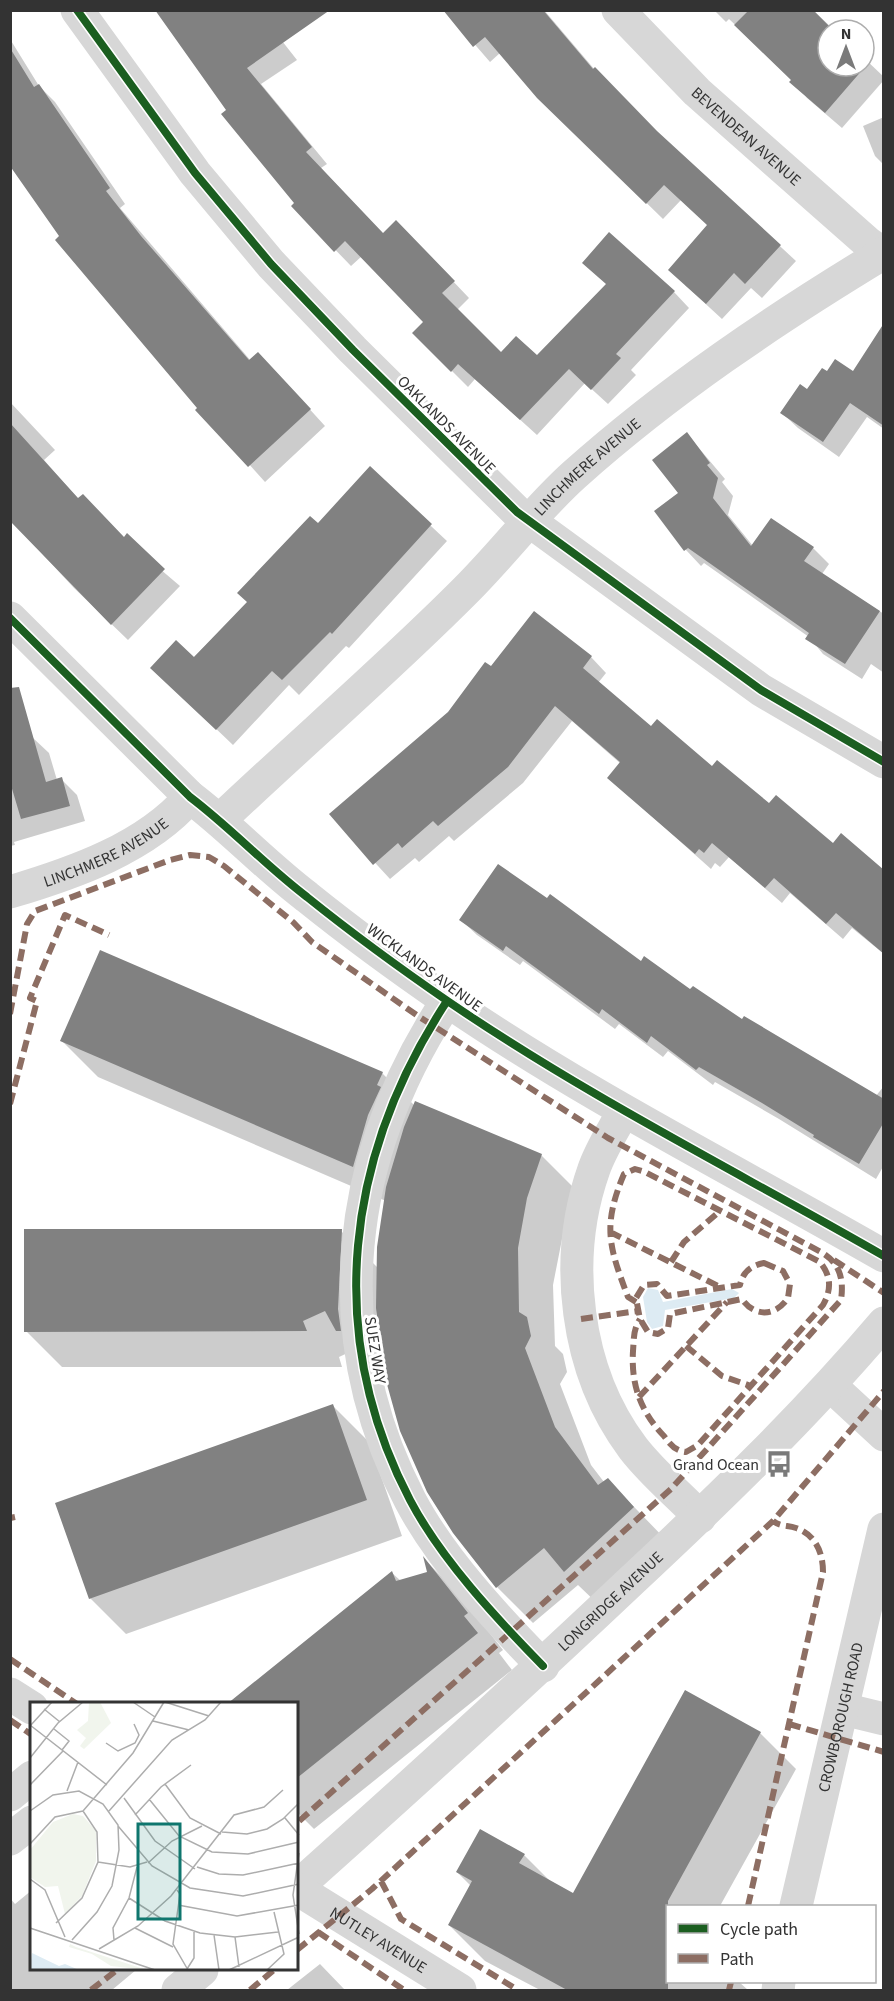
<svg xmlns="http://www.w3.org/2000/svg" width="894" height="2001" font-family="'Source Sans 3',sans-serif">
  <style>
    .water { fill: #ddebf3 }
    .shadow { fill: #0003 }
    .building { fill: #818181 }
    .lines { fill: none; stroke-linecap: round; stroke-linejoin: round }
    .minor { stroke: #d7d7d7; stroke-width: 33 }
    .quiet { stroke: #8d6e63; stroke-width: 6; stroke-dasharray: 12 6; stroke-linecap: butt }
    .cycleway-casing { stroke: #fff; stroke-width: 11 }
    .cycleway { stroke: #1b5e20; stroke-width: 8 }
    .labels { text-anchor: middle; stroke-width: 6; stroke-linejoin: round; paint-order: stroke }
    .street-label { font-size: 16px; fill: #333; stroke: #fff }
    .poi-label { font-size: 16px; fill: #333; stroke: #fff; text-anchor: end }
    .inset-road { fill: none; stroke: #adadad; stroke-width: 1.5 }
    .view { fill: #0f766e; fill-opacity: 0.15; stroke: #0f766e; stroke-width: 3 }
    .inset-edge { fill: none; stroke: #333; stroke-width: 3 }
  </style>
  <rect width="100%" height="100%" fill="#fff"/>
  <path class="water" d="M648 1288 658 1290 663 1302 732 1289 739 1293 734 1298 665 1310 663 1326 652 1329 647 1322 643 1297Z"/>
  <path class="shadow" d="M445 10H544L595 70 661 136 796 261 762 298 751 288 722 319 685 285 709 225 681 200 663 219 538 97 500 53 490 62Z
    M714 10H813L834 30H828V66H864V58L884 77V80L842 128 807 98 793 80 729 19 726 22Z
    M264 18 297 60 261 84 327 164 321 168 383 235 412 238 469 298 457 310 501 354 537 357 674 292 689 308 631 370 636 375 608 404 585 383 537 435 475 379 468 387 414 333 425 322 362 256 351 266 293 206 296 203 228 110Z
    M10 39 39 86 55 102 125 204 120 208 251 361 274 370 325 426 265 482 199 408 61 237 10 163Z
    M884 117V165L875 156 863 126Z
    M884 335V429L867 417 839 457 798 428 782 413 827 373H853Z
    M10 402 55 450 44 460 79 500 180 586 128 640 74 588 10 519Z
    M687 434 725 479 722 482 733 496 728 515 753 546 772 520 813 548 829 564 822 574 884 614V673L871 664 862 679 823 654 809 637 704 563 701 566 686 550 656 511 680 493Z
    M370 469 447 541 349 648 346 646 299 695 289 685 233 745 168 683 249 602Z
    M591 657 606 673 598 683 651 729 833 845 884 872V954L852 928 843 939 790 893 782 903 729 857 720 867 715 863 711 869 609 778 621 764 572 721 523 783 454 841 449 836 419 862 415 858 390 879 331 815 449 713 491 668Z
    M32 737 49 753 57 780 61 779 77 795 85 821 14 842 15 845 10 846V784Z
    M461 920 641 963 875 1097 884 1086V1165L876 1179 779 1119 715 1082 713 1085 668 1051 663 1057 619 1024 615 1029 523 961 520 965 477 935Z
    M62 1041 382 1073 415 1106 541 1155 577 1191 563 1234 553 1285 555 1346 563 1354 567 1372 560 1384 591 1465 604 1482 608 1480 669 1543 601 1607 578 1585 533 1623 497 1587 440 1511 377 1307 374 1346 356 1349 339 1357 342 1367H62L26 1331 341 1231 378 1268 386 1201 98 1077Z
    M333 1406 369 1442 402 1536 126 1634 90 1598Z
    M426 1561 459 1594 503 1650 499 1653 512 1670 314 1829 297 1812V1704H229L392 1573 401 1581 428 1573Z
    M760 1733 796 1769 720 1906H668V1982H739L748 1990H540L485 1961 449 1925 471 1886 457 1872 524 1855 552 1883 573 1895Z
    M32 1890V1970H136L112 1990H10V1898L15 1904Z
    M320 1964 345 1990H287Z"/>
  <path class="building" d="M155 10H330L247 68 312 147 306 152 383 233 396 220 455 281 442 293 501 352 516 336 537 355 606 284 582 263 609 232 675 291 616 354 621 358 591 390 569 369 520 420 458 364 451 372 412 333 423 322 345 241 334 252 291 206 294 203 221 114 226 110Z
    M443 10H543L593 69 595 67 657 131 781 245 745 284 734 273 706 304 668 270 707 225 664 185 646 204 537 98 485 37 473 47Z
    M749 10H813L833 30H828V66H864V56L870 61 825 113 789 82 791 80 734 25Z
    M10 48 34 87 39 84 110 188 106 191 141 236 249 360 258 352 311 409 248 467 195 410 197 408 55 240 59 236 10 166Z
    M884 323V426L850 403 823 442 780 413 800 384 807 389 822 368 827 371 835 359 853 371Z
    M10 423 78 498 83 494 124 537 127 533 165 569 111 625 10 521Z
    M687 432 710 463 707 465 718 478 713 498 751 546 771 518 814 547 804 561 880 611 845 664 805 639 809 633 688 548 684 551 654 511 678 493 652 460Z
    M370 466 432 524 332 634 330 632 282 680 272 671 216 730 150 668 176 640 194 657 247 602 237 593 310 516 318 523Z
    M534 611 592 656 583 668 651 726 657 719 712 766 717 760 769 803 776 795 833 843 841 833 884 870V954L836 913 826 924 774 878 765 888 712 843 704 853 699 849 695 854 607 778 620 762 555 706 508 767 438 826 433 821 402 848 398 843 373 865 329 814 448 712 485 662 491 666Z
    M19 687 46 782 62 777 70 806 21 819 10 782V688Z
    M498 864 547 898 550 894 641 961 644 956 690 989 693 986 742 1019 744 1016 884 1099V1122L859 1164 813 1137 814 1135 762 1103 699 1067 696 1070 651 1036 647 1043 602 1009 599 1014 506 946 503 951 459 920Z
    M100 950 383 1072 377 1085 381 1087 368 1115 353 1167 60 1041Z
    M415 1101 542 1154 527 1198 518 1248 519 1312 527 1317 531 1336 525 1348 555 1427 598 1485 608 1478 634 1507 564 1572 544 1548 496 1588 453 1533 427 1492 400 1431 383 1370 376 1308 377 1247 386 1187 404 1127Z
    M24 1229H342L338 1309 341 1331H336L325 1311 303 1321 307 1331 24 1332Z
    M333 1404 367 1500 89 1599 55 1503Z
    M423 1556 468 1613 464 1616 478 1633 297 1778V1704H227L392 1571 396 1581 427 1572Z
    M685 1690 761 1732 668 1901V1990H567L448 1925 472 1881 456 1872 480 1829 525 1854 519 1863 573 1893Z"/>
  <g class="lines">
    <g class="minor">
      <path d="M77 10 195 173 271 264 353 350 517 512 761 690 884 762"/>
      <path id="s1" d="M618 10 697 92 868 243 884 254"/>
      <path d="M10 618 190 797C231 828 266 866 307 897 353 934 401 969 449 1002 588 1097 738 1172 884 1256"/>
      <path id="s2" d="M220 820C300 744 384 672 462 594 501 556 534 511 574 475 669 390 775 319 884 253"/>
      <path id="s3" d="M10 892C74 873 146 848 190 797"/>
      <path d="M447 1001C346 1155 323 1333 410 1500 441 1559 496 1618 543 1666"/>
      <path d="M623 1112C613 1131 601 1149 594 1169 562 1259 575 1371 633 1448 653 1474 677 1493 700 1517"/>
      <path d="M831 1386 884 1435"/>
      <path d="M10 1694 32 1708"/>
      <path d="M843 1709 884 1719"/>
      <path d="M10 1795 32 1777"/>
      <path d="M10 1839 32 1822"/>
      <path id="s4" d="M297 1887C409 1787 520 1686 629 1583 718 1500 805 1416 884 1323"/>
      <path id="s5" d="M297 1889 460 1990"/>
      <path id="s6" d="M796 1906 884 1529"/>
      <path d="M178 1990 202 1970"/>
      <path d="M778 1990 779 1982"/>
    </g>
    <path class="quiet" d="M10 1014 27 924 35 911 170 860 190 855 209 857 224 866 293 922 312 942 418 1016 608 1138 821 1252C840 1263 844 1279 841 1300L671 1489 297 1823
      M10 1104 37 1001 30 998 65 915 109 935
      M610 1232 722 1288
      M834 1260 884 1293
      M671 1262 684 1242 720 1211
      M764 1263 783 1271 790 1284 788 1298C776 1316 755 1318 742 1299L670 1314 668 1328 658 1334 648 1332 640 1319 636 1298 644 1285 657 1284 667 1296 740 1285C743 1272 750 1266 764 1263Z
      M636 1302 628 1297C609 1247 602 1226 624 1174L635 1169 645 1172 820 1262C831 1276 832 1289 823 1305L698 1445 686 1452C675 1451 670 1444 664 1436 640 1411 631 1384 633 1351 634 1339 633 1330 640 1319
      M581 1319 638 1311
      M686 1346 722 1376 751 1386
      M639 1397 727 1302
      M10 1518 15 1517
      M10 1659 77 1704
      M10 1720 32 1735
      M789 1724 884 1752
      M381 1881 401 1919 518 1990
      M748 1906 823 1572C823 1553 816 1535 796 1528 787 1525 781 1527 773 1521
      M318 1932 404 1990
      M297 1950 372 1889 773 1521 884 1391
      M91 1990 117 1970
      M250 1990 274 1970
      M729 1990 731 1982"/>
    <defs>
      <path id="cycleway" d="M77 10 195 173 271 264 353 350 517 512 761 690 884 762
        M10 618 190 797C231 828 266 866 307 897 353 934 401 969 449 1002 588 1097 738 1172 884 1256
        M447 1001C346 1155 323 1333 410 1500 441 1559 496 1618 543 1666"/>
    </defs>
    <use href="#cycleway" class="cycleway-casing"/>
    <use href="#cycleway" class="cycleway"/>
  </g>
  <defs>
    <symbol id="bus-bare" viewBox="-9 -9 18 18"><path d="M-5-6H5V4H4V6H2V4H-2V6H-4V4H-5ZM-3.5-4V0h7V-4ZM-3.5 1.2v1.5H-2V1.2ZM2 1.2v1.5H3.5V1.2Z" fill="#7a7a7a" stroke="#fff" stroke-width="2.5" paint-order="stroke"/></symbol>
  </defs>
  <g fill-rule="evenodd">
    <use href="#bus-bare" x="760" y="1445" width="38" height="38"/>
  </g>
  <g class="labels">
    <g class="street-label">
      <text dy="6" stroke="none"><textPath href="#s1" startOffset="180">BEVENDEAN AVENUE</textPath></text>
      <text transform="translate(447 424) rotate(45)" y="6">OAKLANDS AVENUE</text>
      <text dy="6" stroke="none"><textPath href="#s2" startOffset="510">LINCHMERE AVENUE</textPath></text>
      <text dy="6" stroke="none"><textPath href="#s3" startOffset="104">LINCHMERE AVENUE</textPath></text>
      <text transform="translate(425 967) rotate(36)" y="6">WICKLANDS AVENUE</text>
      <text transform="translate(376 1350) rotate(81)" y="6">SUEZ WAY</text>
      <text dy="6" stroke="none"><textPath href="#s4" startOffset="424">LONGRIDGE AVENUE</textPath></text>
      <text dy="6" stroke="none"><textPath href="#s6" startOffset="194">CROWBOROUGH ROAD</textPath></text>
      <text dy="6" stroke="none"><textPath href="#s5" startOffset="96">NUTLEY AVENUE</textPath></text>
    </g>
    <g class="poi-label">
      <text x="759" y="1470">Grand Ocean</text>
    </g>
  </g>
  <g transform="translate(30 1702)">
    <rect width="268" height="268" fill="#fff"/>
    <path d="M59 0H70L81 21 54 47 50 44 56 36 47 28 58 19ZM43 112 53 114 66 129V159L52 194 35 212 28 184 15 185 0 175V148L23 120ZM40 242 46 245 117 268 81 264 62 252 39 245Z" fill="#f1f5ed"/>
    <path d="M2 251 29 264 35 262 49 268H0Z" fill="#ddebf3"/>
    <path class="inset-road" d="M103 0 125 15M135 0 179 14M14 7 30 20M123 19 159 28M0 23 77 83M0 24 22 0M24 27 39 39 32 48M76 41 88 49 105 41 109 33 104 22M0 56 28 21 53 0M135 82 160 116 191 132M0 83 33 49M37 89 48 60M94 96 125 139 165 167M119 97 149 134 182 150 218 152 269 140M0 109 23 93 49 89 73 102 88 123 89 148 82 184 67 210 42 238M53 109 103 51 134 0M79 109 142 38 175 18 191 0M105 113 131 85 161 63M255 116 269 133M88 124 122 164 160 186 213 194 269 182M192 130 217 132 237 127 253 117 269 101M0 142 25 115 53 109M269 151 263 193 269 232M68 160 100 165 117 160M118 161 142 139 172 124M167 165 189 172 213 173 269 161M0 177 15 188 35 235M147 188 150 192 143 242 158 268M99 196 135 219 170 231 205 235 248 230M148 203 207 214 269 203M26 221 52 196 68 160 67 130 53 109M0 226 125 268M105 226 143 245M184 233 189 268M205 235 209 265M84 238 83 226 99 196 107 165M69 247 108 224 141 194 204 113 234 105 253 88M157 267 164 256V229M199 268 269 235M237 268 254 252 244 210"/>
    <path class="view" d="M108 122H150V217H108Z"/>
    <rect width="268" height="268" class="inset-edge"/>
  </g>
  <rect width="894" height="2001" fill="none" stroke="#333333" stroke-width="24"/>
  <rect x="666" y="1905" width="210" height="78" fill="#ffffff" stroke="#adadad" stroke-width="1.5"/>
  <rect x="678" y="1924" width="30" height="9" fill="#1b5e20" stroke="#adadad" stroke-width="1.5"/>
  <text x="720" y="1935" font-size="18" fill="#333333">Cycle path</text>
  <rect x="678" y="1954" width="30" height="9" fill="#8d6e63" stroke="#adadad" stroke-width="1.5"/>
  <text x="720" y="1965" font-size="18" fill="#333333">Path</text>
  <g transform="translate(846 48)"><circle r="28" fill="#ffffff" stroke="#adadad" stroke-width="1.5"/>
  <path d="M0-4.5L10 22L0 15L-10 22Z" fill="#7a7a7a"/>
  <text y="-9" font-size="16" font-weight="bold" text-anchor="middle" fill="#333333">N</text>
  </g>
</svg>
